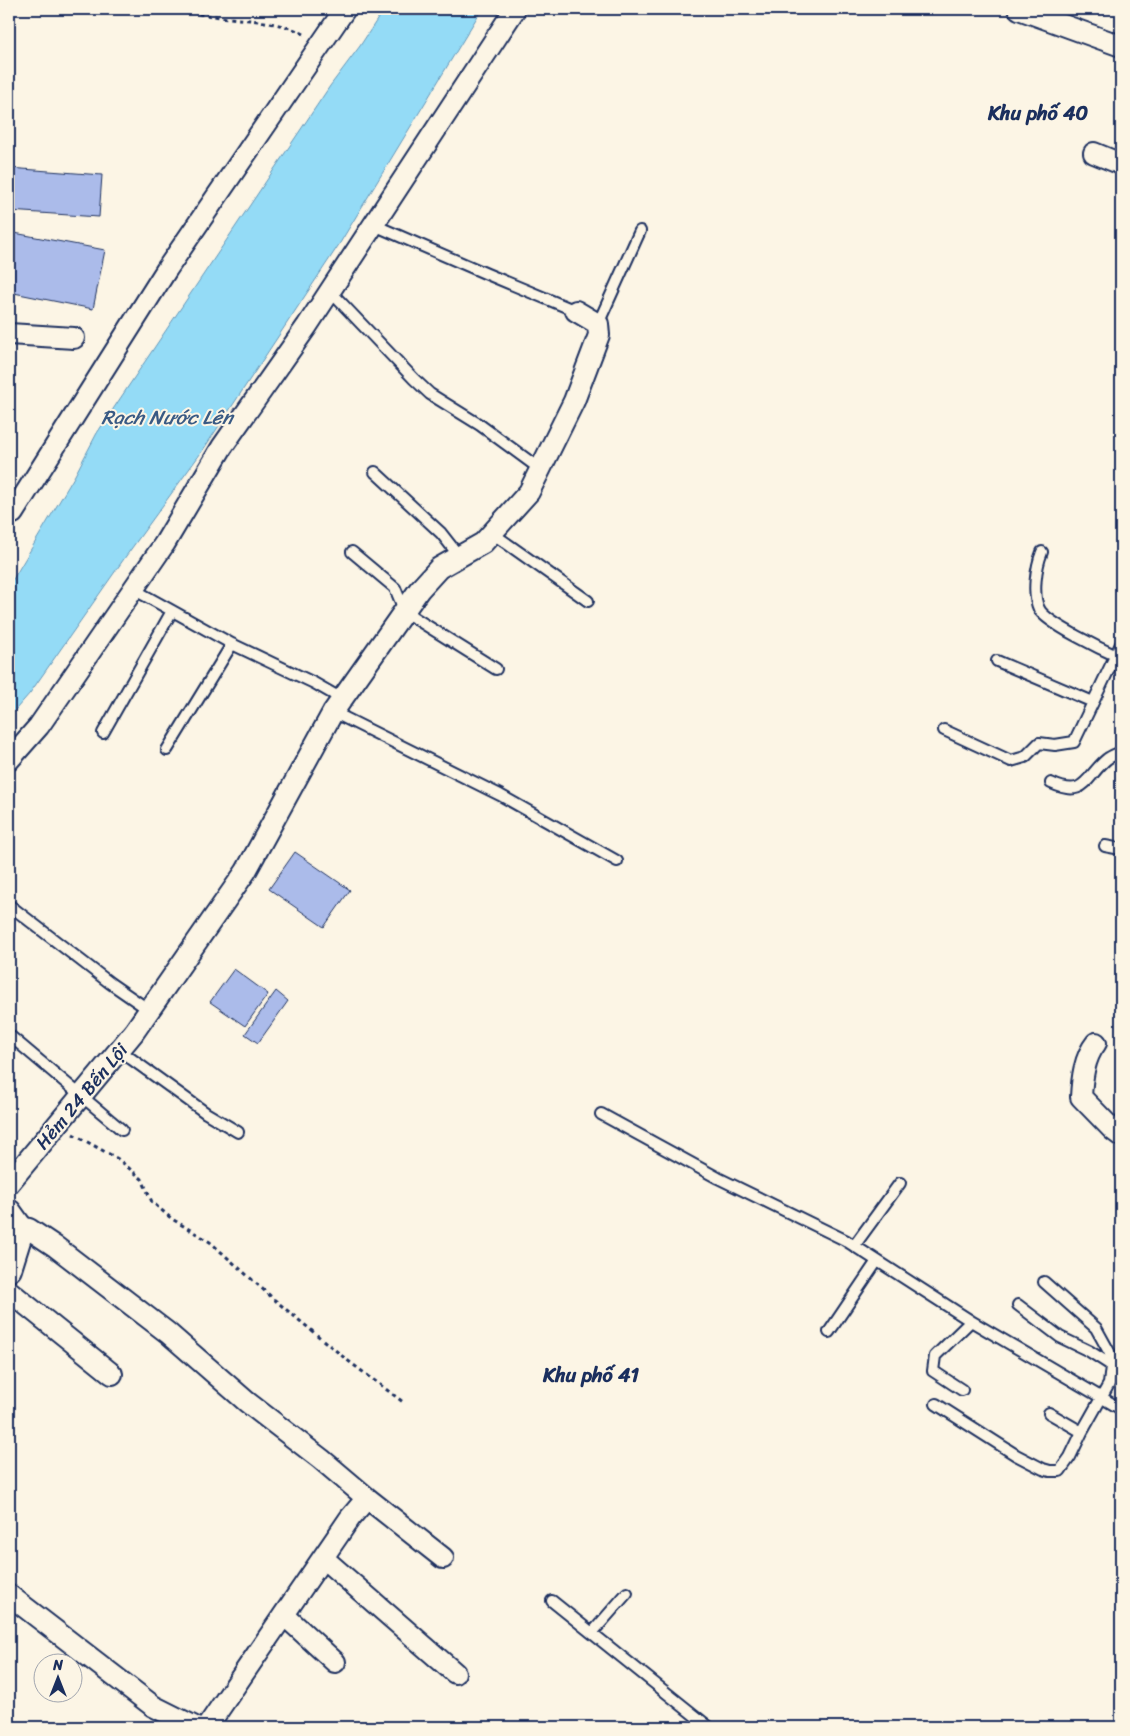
<svg xmlns="http://www.w3.org/2000/svg" width="1130" height="1736" font-family="Sriracha,sans-serif">
  <style>
    .water { fill: #94dbf6; stroke: #6496b9 }
    .building { fill: #abbbea; stroke: #1b2f5e }
    .lines { fill: none; stroke-linecap: round; stroke-linejoin: round }
    .service-casing { stroke: #1b2f5e; stroke-width: 14 }
    .minor-casing { stroke: #1b2f5e; stroke-width: 24 }
    .tertiary-casing { stroke: #1b2f5e; stroke-width: 28 }
    .path { stroke: #1b2f5e; stroke-width: 3; stroke-dasharray: 4 4; stroke-linecap: butt }
    .service { stroke: #fcf5e5; stroke-width: 10 }
    .minor { stroke: #fcf5e5; stroke-width: 20 }
    .tertiary { stroke: #fcf5e5; stroke-width: 24 }
    .labels { text-anchor: middle; stroke-width: 4; stroke-linejoin: round; paint-order: stroke }
    .street-label { font-size: 19px; fill: #1b2f5e; stroke: #fcf5e5 }
    .neighbourhood-label { font-size: 20px; font-weight: bold; fill: #1b2f5e; stroke: #fcf5e5 }
    .water-label { font-size: 20px; font-style: italic; fill: #395a84; stroke: #fcf5e5 }
  </style>
  <rect width="100%" height="100%" fill="#fcf5e5"/>
  <filter id="ink" filterUnits="userSpaceOnUse"><feTurbulence type="fractalNoise" baseFrequency=".02" numOctaves="2"/><feDisplacementMap in="SourceGraphic" scale="10" xChannelSelector="R" yChannelSelector="G"/><feConvolveMatrix kernelMatrix="1 2 1 2 8 2 1 2 1" color-interpolation-filters="sRGB"/></filter>
  <g filter="url(#ink)">
    <path class="water" d="M384 9H482L340 243 203 450 126 556 30 693 9 717V586L74 477 97 433 330 86 360 46Z"/>
    <path class="building" d="M9 168 102 175 99 217 9 211Z
      M9 232 105 250 93 309 9 292Z
      M295 852 350 890 324 927 269 889Z
      M234 969 268 994 245 1026 210 1002Z
      M276 991 288 1001 258 1043 245 1034Z"/>
    <g class="lines">
      <defs>
        <path id="service" d="M374 225 487 274 576 311
          M330 291 414 379 430 394 480 425 540 469
          M598 324 640 231
          M375 472 441 533 459 556
          M492 533 588 601
          M352 552 395 588 405 612 496 669
          M1042 552C1036 567 1032 594 1039 609 1046 623 1105 651 1121 658
          M133 589 232 644 314 683 342 699
          M997 661 1093 702
          M333 712 500 795 617 861
          M944 730 1011 761 1025 757 1039 743 1055 745 1074 742 1121 644
          M103 733 172 611
          M167 750 232 644
          M1051 783C1086 799 1085 777 1107 759 1111 756 1117 754 1121 752
          M1105 846 1121 849
          M9 905 110 983 149 1010
          M9 1035 122 1130
          M119 1050 206 1113 238 1132
          M601 1114 718 1178 845 1240 971 1321 1121 1409
          M854 1246 900 1183
          M1018 1305 1060 1337 1089 1351 1111 1365
          M829 1332 877 1261
          M962 1390 933 1371 935 1356 971 1321
          M936 1404 1016 1455 1043 1469 1050 1471H1060L1070 1457 1082 1432 1109 1384 1112 1357 1096 1328 1044 1282
          M1049 1413 1082 1432
          M552 1601 709 1727
          M592 1633 627 1593"/>
        <path id="minor" d="M1019 9 1121 46
          M1094 153 1121 164
          M9 334 74 338
          M9 506 13 513 167 269 345 9
          M9 760 39 726 165 543 222 447 307 326 515 9
          M1096 1043C1084 1058 1082 1079 1081 1097L1113 1130 1121 1136
          M9 1183 134 1032 246 871 333 712 419 590 439 568 483 543 529 492 574 401 599 335 598 324 576 311
          M19 1226 29 1229 56 1247 168 1333 247 1402 321 1459 367 1498 443 1558
          M9 1291 112 1374
          M323 1558 455 1673
          M9 1595 153 1706 195 1727
          M284 1615 335 1662
          M207 1727 350 1518 367 1498"/>
        <path id="tertiary" d="M9 1212 19 1226 20 1234 9 1269"/>
      </defs>
      <use href="#service" class="service-casing"/>
      <use href="#minor" class="minor-casing"/>
      <use href="#tertiary" class="tertiary-casing"/>
      <path class="path" d="M175 9C188 11 201 15 214 16 246 21 275 19 306 35
        M73 1134 118 1159 142 1179 152 1202 172 1219 210 1242 276 1301 347 1360 403 1402"/>
      <use href="#service" class="service"/>
      <use href="#minor" class="minor"/>
      <use href="#tertiary" class="tertiary"/>
    </g>
  </g>
  <g class="labels">
    <g class="street-label">
      <text transform="translate(81 1096) rotate(-50)" y="7">Hẻm 24 Bến Lội</text>
    </g>
    <g class="neighbourhood-label">
      <text x="1038" y="120">Khu phố 40</text>
      <text x="591" y="1382">Khu phố 41</text>
    </g>
    <g class="water-label">
      <text x="167" y="424">Rạch Nước Lên</text>
    </g>
  </g>
  <rect width="1130" height="1736" fill="none" stroke="#fcf5e5" stroke-width="30"/>
  <rect x="15" y="15" width="1100" height="1706" fill="none" stroke="#1b2f5e" stroke-width="2" filter="url(#ink)"/>
  <g transform="translate(58 1678)"><circle r="24" fill="#fcf5e5" stroke="#a2a6af"/>
  <path d="M0-4L9 19L0 12L-9 19Z" fill="#1b2f5e"/>
  <text y="-8" font-size="14" font-weight="bold" text-anchor="middle" fill="#1b2f5e">N</text>
  </g>
</svg>
